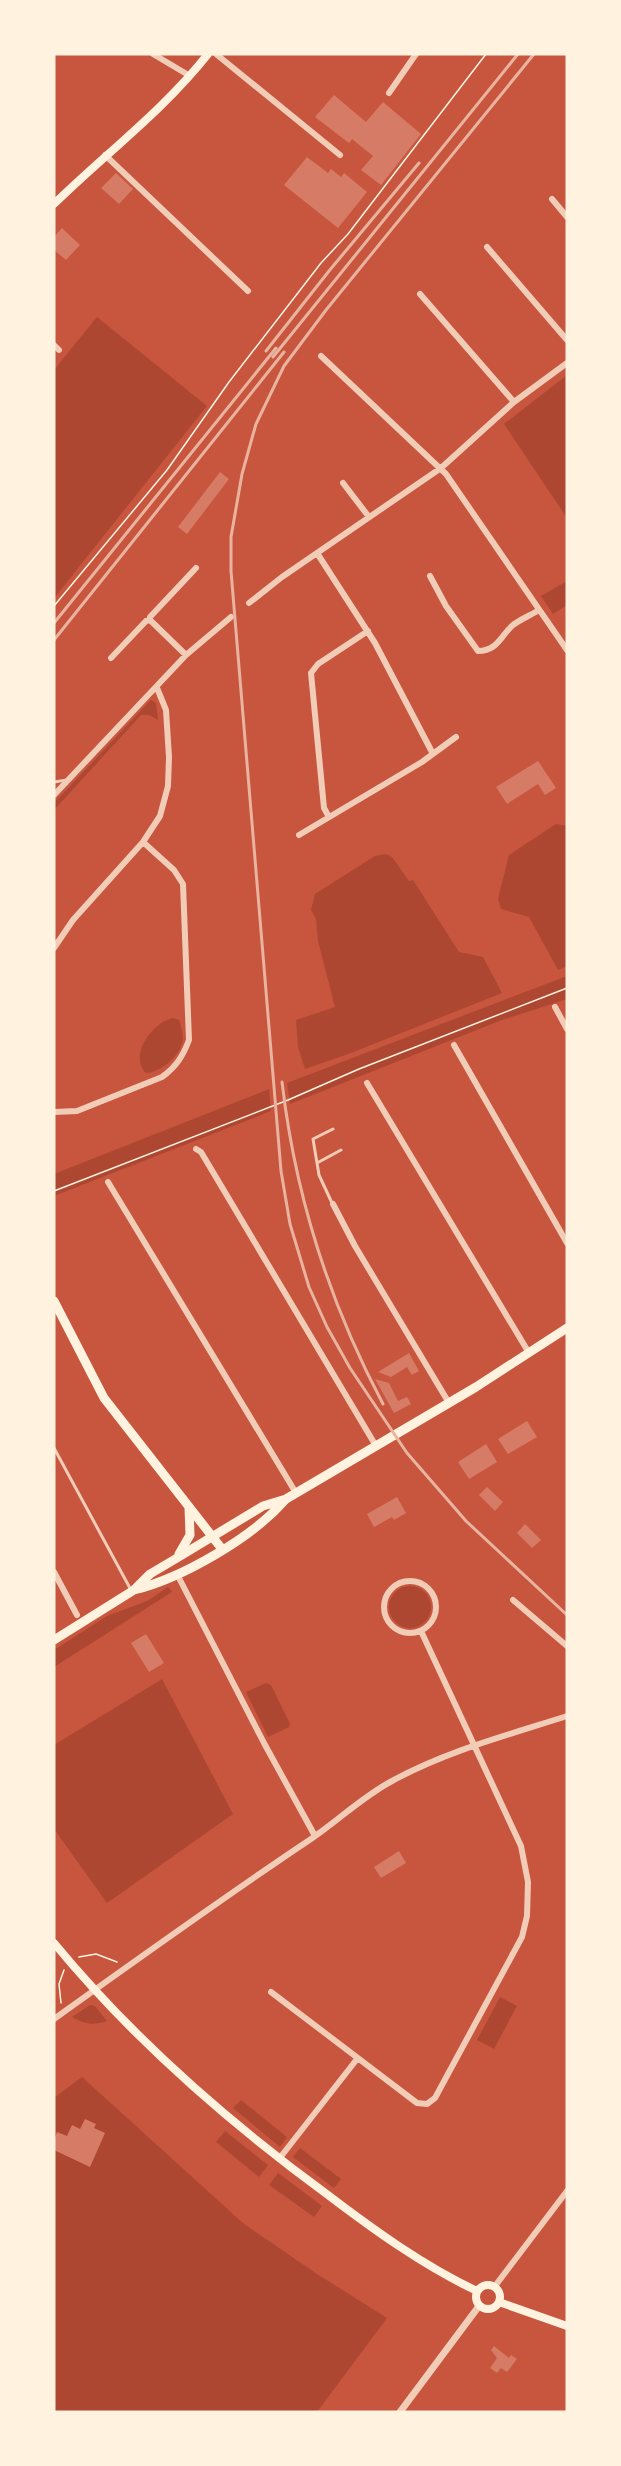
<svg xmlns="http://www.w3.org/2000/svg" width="621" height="2466" font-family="Barlow,sans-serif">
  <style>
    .green { fill: #ae4732 }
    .building { fill: #d67c66 }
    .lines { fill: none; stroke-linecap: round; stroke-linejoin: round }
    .path { stroke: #fff3e0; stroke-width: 1.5 }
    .service { stroke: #f1ccb7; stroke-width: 3 }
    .minor { stroke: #f1ccb7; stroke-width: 6 }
    .tertiary { stroke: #f1ccb7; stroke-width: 7 }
    .secondary { stroke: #fff3e0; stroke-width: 8 }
    .primary { stroke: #fff3e0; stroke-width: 9 }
    .rail { stroke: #e9b49f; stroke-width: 3 }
  </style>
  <rect width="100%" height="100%" fill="#c8553d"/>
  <path class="green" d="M97 317 207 406 55 597 54 370Z
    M567 375V518L504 424Z
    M567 581V605L553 614 541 596Z
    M151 700 156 703 158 720 149 715H141L54 810V803Z
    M556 824 567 826V966L558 970 529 917 501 909 498 899 509 855Z
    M386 854 392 857 409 881 413 880 459 952 483 957 502 993 351 1053 305 1069 298 1047 296 1020 335 1007 318 941 316 919 311 910 315 894 375 856Z
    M567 976V999L502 1020 290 1104 287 1083Z
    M173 1018 179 1020C181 1026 183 1033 183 1039 181 1055 162 1072 146 1073 128 1055 153 1022 173 1018Z
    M269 1089 271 1111 54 1196V1174Z
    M389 1607a21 21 0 1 1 42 0a21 21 0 1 1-42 0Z
    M168 1587 172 1592 54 1667V1650L107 1616 147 1601Z
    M162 1679 233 1814 107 1903 54 1829V1745Z
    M266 1683 271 1685 290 1724 289 1727 268 1737 246 1692Z
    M500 1997 517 2006 494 2049 477 2040Z
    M90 2005 95 2006 107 2021C93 2026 85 2024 72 2017Z
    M82 2077 244 2224 317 2274 387 2318 317 2412H54V2098Z
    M241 2100 287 2137 280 2147 233 2108Z
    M225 2131 268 2165 259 2177 216 2142Z
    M300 2148 341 2179 334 2188 293 2157Z
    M278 2173 322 2206 314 2217 269 2185Z"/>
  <path class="building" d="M334 95 366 122 383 102 421 134 381 185 361 170 373 156 352 139 349 143 315 117Z
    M307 157 328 173 331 169 341 177 344 173 367 192 338 228 284 185Z
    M116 173 133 189 119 204 101 188Z
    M62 228 80 245 66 260 54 250V237Z
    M220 472 229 479 187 534 178 527Z
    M538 761 556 788 545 795 538 784 507 804 496 787Z
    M409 1353 419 1371 412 1375 407 1367 391 1377 378 1372Z
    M375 1379 389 1383 398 1401 407 1397 411 1404 394 1413Z
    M527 1421 537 1437 508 1454 498 1439Z
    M486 1444 497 1462 469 1479 458 1462Z
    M487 1487 503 1502 495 1511 479 1495Z
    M397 1497 406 1513 394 1520 392 1517 374 1527 367 1514Z
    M525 1524 541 1540 532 1548 517 1533Z
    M146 1634 164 1663 149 1672 131 1643Z
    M399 1851 406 1863 381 1878 374 1867Z
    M85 2119 96 2124 94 2128 105 2133 90 2167 54 2150V2140L57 2132 67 2136 72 2125 80 2129Z
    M494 2346 509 2358 511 2355 517 2359 507 2372 501 2368 497 2373 490 2368 497 2358 491 2350Z"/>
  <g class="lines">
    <path class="path" d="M54 606 167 470 229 382 321 263 348 234 486 54
      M54 1191 288 1100 359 1069 567 988
      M79 1957 96 1954 117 1962
      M61 2003 59 1984 64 1970"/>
    <path class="service" d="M54 782 67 780
      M317 1163 313 1139 333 1129
      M332 1203 319 1175 317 1163 341 1150
      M54 1448 131 1590"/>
    <path class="minor" d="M153 54 190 76
      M216 54 340 155
      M389 93 416 54
      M105 155 248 291
      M552 199 567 217
      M487 247 567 340
      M420 294 514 402
      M54 345 59 350
      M321 356 446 474 567 650
      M343 483 369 517
      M317 553 375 643 433 754
      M430 576 446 606 478 651C498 651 501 635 513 625 521 619 531 615 539 610
      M249 603 282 577 441 468 514 402 567 363
      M186 655 150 620V617L196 568
      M111 658 146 621 150 620
      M54 795 186 655 231 617
      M329 817 324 808 311 673 318 664 368 631
      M299 835 422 762 456 737
      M54 948 73 920 143 842 160 816 168 786 169 757 166 710 157 688
      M555 1007 567 1029
      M454 1045 567 1243
      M367 1083 529 1353
      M54 1112 77 1111 162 1077C176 1067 183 1056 189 1040L183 884 174 870 143 842
      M196 1149 201 1152 376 1446
      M108 1182 296 1493
      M333 1204 355 1246 449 1403
      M54 1572 77 1615
      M178 1576 264 1743 315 1836
      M384 1607a26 26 0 1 1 52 0a26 26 0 1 1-52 0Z
      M513 1600 567 1646
      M271 1992 417 2103 427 2104 435 2098 522 1937 527 1916 528 1882 521 1846 421 1631
      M54 2019C139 1958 224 1897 311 1839 339 1820 362 1797 392 1781 447 1751 508 1735 567 1716
      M279 2159 357 2059
      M495 2286 567 2191"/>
    <path class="tertiary" d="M400 2412 479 2306"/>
    <path class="secondary" d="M54 204C105 154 163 111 208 54
      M54 1943C134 2040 227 2121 328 2195 374 2230 424 2266 477 2291
      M476 2297a12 12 0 1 1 24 0a12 12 0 1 1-24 0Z
      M499 2302 567 2326"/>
    <path class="primary" d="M54 1301 104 1398 222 1549
      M179 1554 190 1535 189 1508
      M134 1590C182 1578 252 1538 285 1500
      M54 1640 134 1590 150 1574 177 1558 263 1506 286 1499 476 1387 567 1328"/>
    <path class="rail" d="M534 54 326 310 284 366 256 424 242 474 231 537V571L281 1171 290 1224 309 1287 327 1327 350 1368 407 1453 466 1521 567 1615
      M266 351 329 271 419 163
      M273 357 518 54
      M54 623 276 348
      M54 640 284 352
      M282 1082C295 1194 330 1304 383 1404"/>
  </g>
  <rect width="621" height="2466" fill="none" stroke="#fff3e0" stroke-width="111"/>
</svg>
